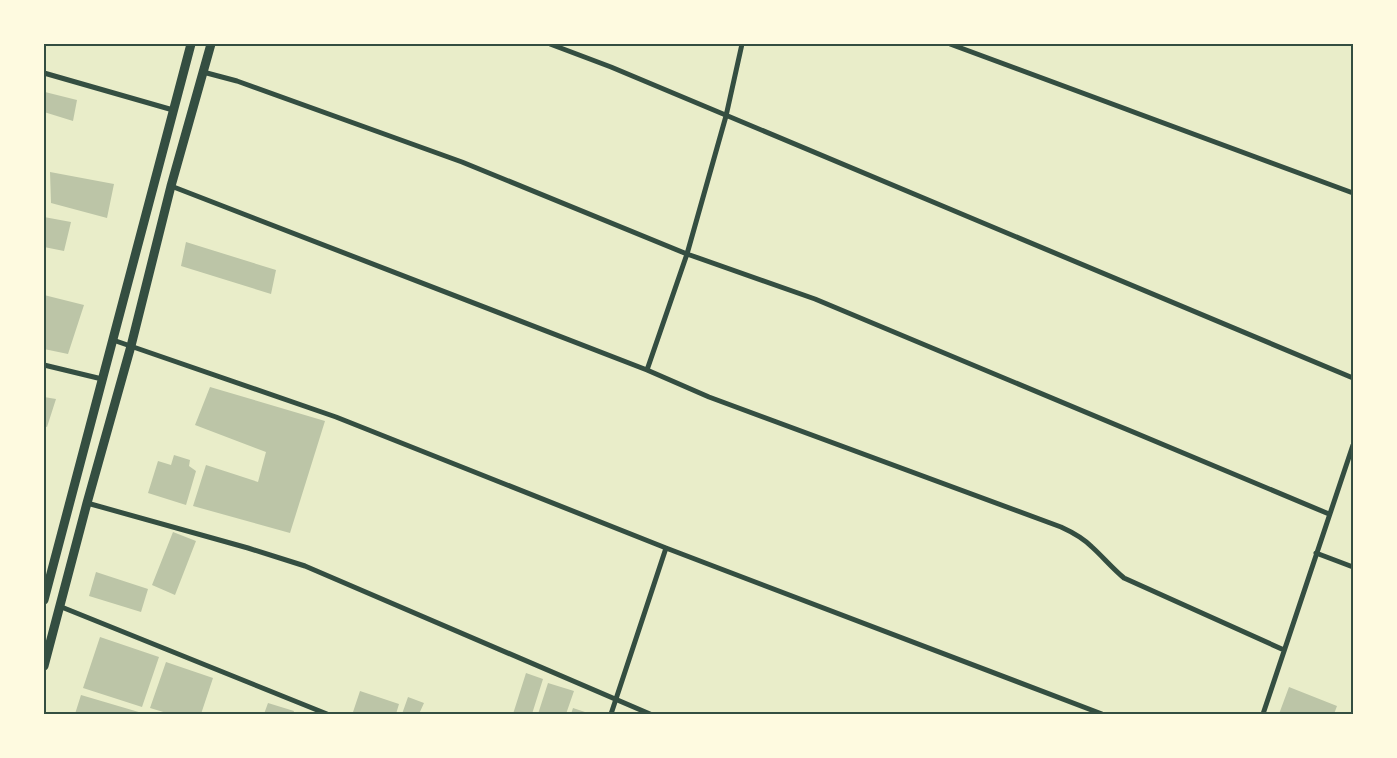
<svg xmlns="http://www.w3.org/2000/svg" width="1397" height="758" font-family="'Golos Text',sans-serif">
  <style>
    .building { fill: #bcc5a7 }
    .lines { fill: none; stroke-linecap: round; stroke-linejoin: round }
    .minor { stroke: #344e41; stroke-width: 5 }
    .tertiary { stroke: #344e41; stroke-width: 9 }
    .neatline { fill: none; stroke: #344e41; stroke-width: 2 }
  </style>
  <rect width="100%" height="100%" fill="#e9edc9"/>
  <path class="building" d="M45 92 77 100 73 121 44 112V95Z
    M50 172 114 184 107 218 51 203Z
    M44 217 71 222 64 251 44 247Z
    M186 242 276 270 271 294 181 266Z
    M44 295 84 305 68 354 44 349Z
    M210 387 325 421 290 533 193 506 206 465 258 482 266 452 195 425Z
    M44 397 56 399 47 427 44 426Z
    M174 455 190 460 189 466 196 471 186 505 148 493 158 461 171 465Z
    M173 532 196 541 175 595 152 585Z
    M96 572 148 589 141 612 89 596Z
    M100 637 159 657 142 707 83 688Z
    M166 662 213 678 201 714H170L150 708Z
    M526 673 543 679 532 714H513Z
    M548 683 574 691 566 714H538Z
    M1289 687 1337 706 1334 714H1279Z
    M360 691 399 704 396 714H359L353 712Z
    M81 695 142 713 141 714H75Z
    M408 697 424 703 419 714H402Z
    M268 703 294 711 293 714H264Z
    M573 708 591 714H571Z"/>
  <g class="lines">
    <path class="minor" d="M550 44 611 67 1353 378
      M950 44 1353 193
      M203 72 237 81 462 162 687 254 815 299 1329 514
      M44 73 173 110
      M171 186 647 370 709 397 1061 527C1072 532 1083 538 1092 547 1103 557 1112 568 1124 578L1284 650
      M113 340 336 417 666 548 1102 714
      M44 365 102 379
      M647 370 687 254 726 116 742 44
      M87 503 248 548 305 566 650 714
      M1316 553 1353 567
      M59 606 327 714
      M611 714 666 548
      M1263 714 1353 445"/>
    <path class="tertiary" d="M44 600 191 44
      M44 666 87 503 131 346 171 186 211 44"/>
  </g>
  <rect width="1397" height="758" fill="none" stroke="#fefae0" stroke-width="90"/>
  <rect x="45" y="45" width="1307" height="668" class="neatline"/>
</svg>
